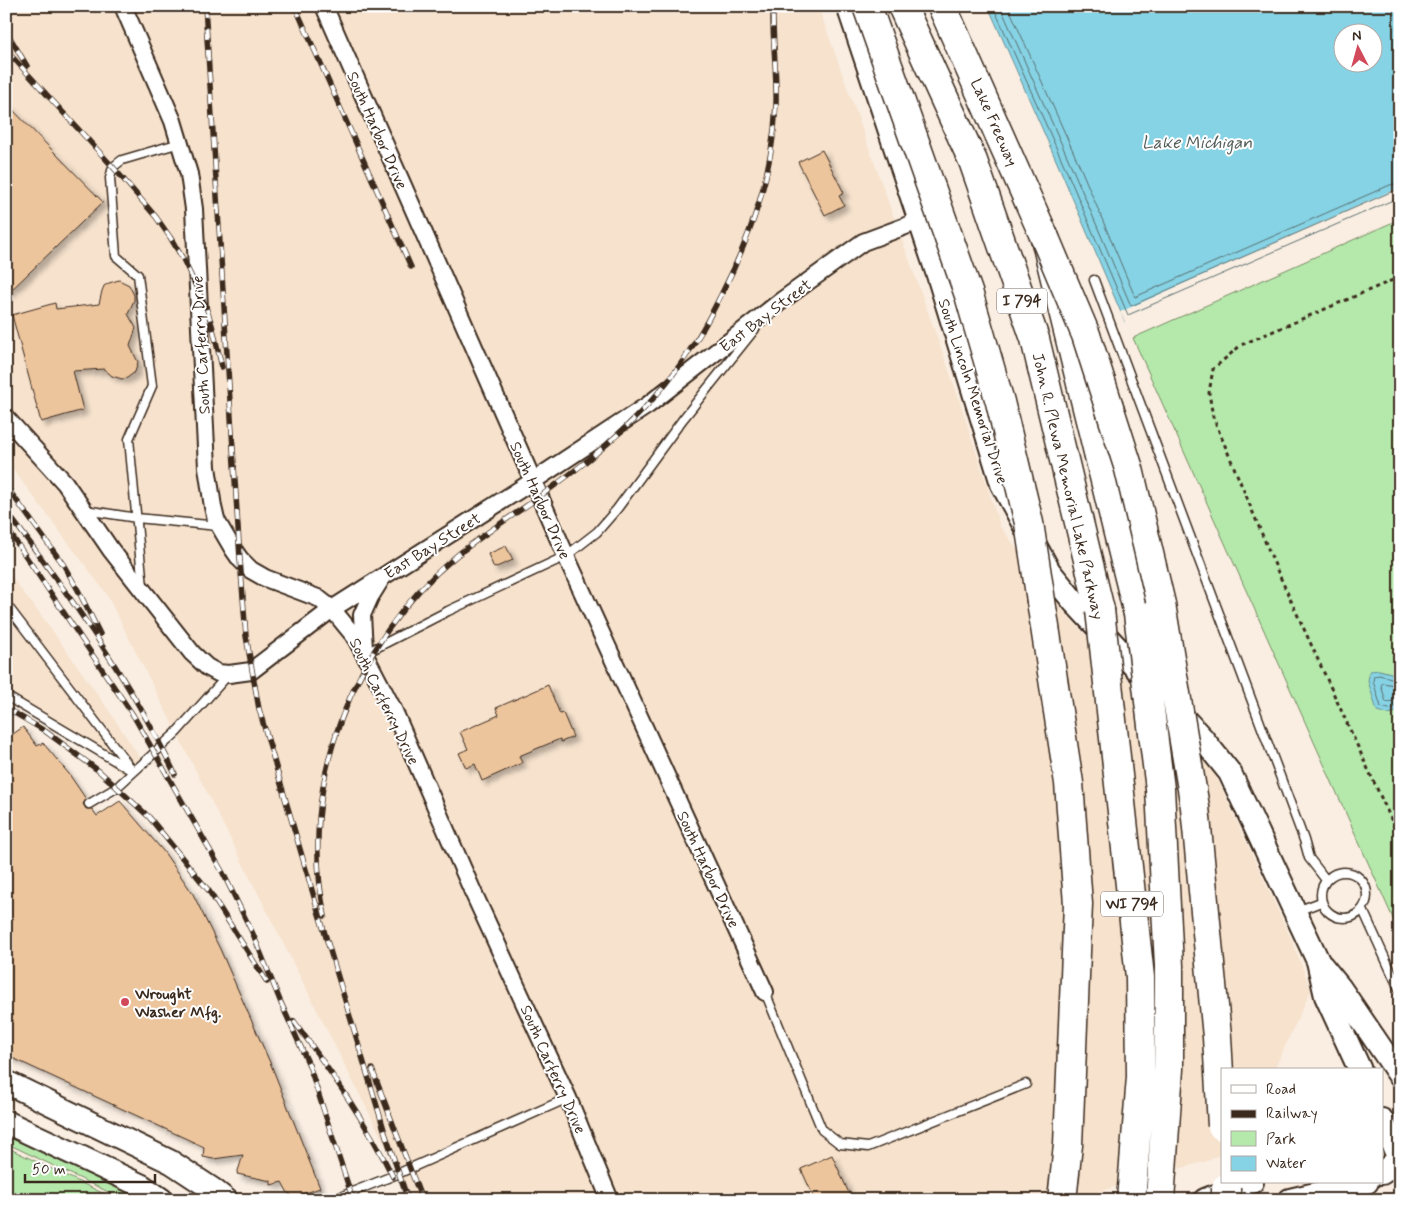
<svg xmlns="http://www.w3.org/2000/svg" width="1406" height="1206" font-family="Mynerve,sans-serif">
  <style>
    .built { fill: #f6e2cd }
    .green { fill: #b5e9ab; stroke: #788a64 }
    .water { fill: #86d3e5; stroke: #688f95; fill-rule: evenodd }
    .pier { fill: #faeee2 }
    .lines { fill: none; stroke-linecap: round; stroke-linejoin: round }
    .shore { stroke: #596e6e; stroke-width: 1 }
    .building { fill: #edc59d; stroke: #3b2a1e; filter: url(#shadow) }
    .lane-casing { stroke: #3b2a1e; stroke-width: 11 }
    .street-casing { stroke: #3b2a1e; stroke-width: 20 }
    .secondary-casing { stroke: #3b2a1e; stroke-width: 26 }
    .highway-casing { stroke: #3b2a1e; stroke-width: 31 }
    .path { stroke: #3b2a1e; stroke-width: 3; stroke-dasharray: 4 4; stroke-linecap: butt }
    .lane { stroke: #fff; stroke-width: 8 }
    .street { stroke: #fff; stroke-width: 16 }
    .secondary { stroke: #fff; stroke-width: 22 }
    .highway { stroke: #fff; stroke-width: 28 }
    .rail-casing { stroke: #3b2a1e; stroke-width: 5.5 }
    .rail { stroke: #fff; stroke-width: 4; stroke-dasharray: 11; stroke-linecap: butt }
    .highway-bridge-casing { stroke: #3b2a1e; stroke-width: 31; stroke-linecap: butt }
    .highway-bridge { stroke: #fff; stroke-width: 28 }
    .poi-dot { fill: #d1495b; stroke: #fff; stroke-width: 2 }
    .labels { text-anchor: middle; stroke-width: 4; stroke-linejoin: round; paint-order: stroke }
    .shield { fill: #fff; stroke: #766a62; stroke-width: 1 }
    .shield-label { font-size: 15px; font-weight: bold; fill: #3b2a1e }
    .street-label { font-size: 16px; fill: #3b2a1e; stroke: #fff }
    .poi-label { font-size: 16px; font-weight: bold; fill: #3b2a1e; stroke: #fff; text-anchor: start }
    .water-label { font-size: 18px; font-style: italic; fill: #525d5a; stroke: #fff }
  </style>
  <defs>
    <filter id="shadow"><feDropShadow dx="4.5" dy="4.5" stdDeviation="2.5" flood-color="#0004"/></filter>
  </defs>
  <rect width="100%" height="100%" fill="#faeee2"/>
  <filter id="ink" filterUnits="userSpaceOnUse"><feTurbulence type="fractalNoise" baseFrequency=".02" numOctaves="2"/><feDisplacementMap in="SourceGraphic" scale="10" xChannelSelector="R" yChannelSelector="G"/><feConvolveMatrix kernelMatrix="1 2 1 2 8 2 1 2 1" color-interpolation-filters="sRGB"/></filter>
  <g filter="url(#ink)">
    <path class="built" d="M6 6H818L957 393 1000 526 1065 613 1214 772 1292 941 1311 990 1274 1070H1222V1153L1210 1160 1069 1200H413L106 593 6 460Z
      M6 570 41 615 103 702 143 762 127 777 33 710 6 696Z"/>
    <path class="green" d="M1400 219V674L1398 675 1379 670 1388 714 1400 711V934L1133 338Z
      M6 1136 131 1195 139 1200H125L6 1143Z
      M6 1147 117 1200H17L6 1193Z"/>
    <path class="water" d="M988 6H1400V201L1125 322 1063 176ZM1344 32H1374V62H1344Z
      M1379 670 1398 675 1400 674V711L1388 714 1377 711 1368 681 1370 671Z"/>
    <path class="pier" d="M1400 187V204L1126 325 1125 322 1120 312Z"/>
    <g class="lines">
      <path class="shore" d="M993 6 1068 174 1128 315 1400 197
        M1000 6 1074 172 1131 306 1393 191 1400 190
        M1008 6 1081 169 1135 297 1390 185 1400 183
        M1400 680 1379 675 1374 676 1373 681 1381 707 1389 709 1400 707
        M1400 686 1383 683 1381 685 1386 702 1400 700"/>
    </g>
    <path class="building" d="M6 103 103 202 6 295Z
      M822 150 844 193 839 196 844 205 825 215 798 162Z
      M119 280 129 285 134 295V300L128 314 136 328 130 346 138 362 135 372 127 378 122 379 112 376 104 369 73 371 83 410 41 422 12 315 55 303 56 309 99 304 102 291 104 286 109 283Z
      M506 546 513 560 494 568 488 554Z
      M548 685 560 714 563 713 573 737 561 742 560 739 519 756 522 763 482 781 475 764 466 768 459 753 468 749 460 732 499 715 496 708Z
      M23 727 37 746 43 743 69 774 86 799 83 804 86 809H92L97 816 120 801 164 852 193 894 220 949 272 1067 320 1188 300 1195 297 1200 288 1193 282 1182 271 1185V1181L237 1174 243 1155 213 1159 203 1157 204 1147 6 1055V739Z
      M832 1155 852 1200H815L801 1169Z"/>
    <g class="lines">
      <defs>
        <path id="lane" d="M1094 280 1304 840 1309 858 1326 880
          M85 510 137 518 218 526
          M143 587 129 439 152 386 138 275 116 256 110 178 113 167 122 160 180 143
          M6 604 133 771
          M364 654 448 611 566 556 597 532 617 509 683 419 755 329
          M6 696 129 769
          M89 804 116 788 176 733 228 675
          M1321 895a23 23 0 1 1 46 0a23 23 0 1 1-46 0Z
          M1363 910 1400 991
          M1297 911 1321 902
          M765 992 822 1130 840 1144 868 1147 1026 1084
          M332 1200 395 1175 568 1098"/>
        <path id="street" d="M123 6 173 121 189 174 194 209 207 467 213 507 216 520 233 549 240 559 251 570 265 578 318 598 332 609 355 637 368 661 393 709 473 892 568 1098 610 1200
          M324 6 566 556 765 992
          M6 418 65 483 111 550 192 653 207 667 218 673 229 674 251 671 332 609 533 481 648 405 781 301 863 242 919 221
          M364 649 362 615 370 597 380 581"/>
        <path id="secondary" d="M848 6 938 275 1002 484 1049 571 1075 603 1150 683
          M1175 709 1202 738 1230 773 1318 961 1326 996 1360 1070
          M1322 966 1340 988 1400 1076
          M6 1082 171 1162 212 1189 226 1200
          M1382 1120 1400 1161
          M6 1122 142 1186 162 1200
          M1382 1173 1400 1158
          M1205 1200 1252 1182
          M1290 1200 1367 1182"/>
        <path id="highway" d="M902 6 973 161 1035 339 1100 610
          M942 6 1045 238 1138 614
          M1041 601 1069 783 1078 904 1068 1145 1062 1200"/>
      </defs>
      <use href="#lane" class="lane-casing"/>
      <use href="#street" class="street-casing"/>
      <use href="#secondary" class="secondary-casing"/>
      <use href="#highway" class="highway-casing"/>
      <path class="path" d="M1400 277 1241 345 1213 369 1209 393 1213 417 1277 570 1400 839"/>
      <use href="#lane" class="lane"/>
      <use href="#street" class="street"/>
      <use href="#secondary" class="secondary"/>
      <use href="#highway" class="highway"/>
      <defs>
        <path id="rail" d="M205 6 240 559 246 636 259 709 319 914 386 1136 408 1200
          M295 6 411 267
          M6 31 27 66
          M6 50 113 167 156 217 170 237 183 259 206 307 212 325 222 367
          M6 486 63 564 78 590 100 634
          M6 511C69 594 130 680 175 774
          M6 527 133 715 223 873 253 934 281 1003 309 1065 353 1200
          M6 708 45 731 99 771 149 817 209 891 267 982
          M325 916C297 786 353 641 455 557 482 535 511 517 539 497 585 464 632 427 667 382 689 355 706 325 721 295 752 234 773 173 776 104 777 71 772 39 773 6
          M294 1021C330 1071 366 1121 393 1177
          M372 1069 422 1200"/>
      </defs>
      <use href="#rail" class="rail-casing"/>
      <use href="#rail" class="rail"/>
      <defs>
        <path id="highway-bridge" d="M867 6 969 295 1000 402 1029 523 1041 601
          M1045 238 1086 335 1129 469 1161 604 1195 807 1217 1037 1222 1126
          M1100 610 1140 977 1141 1077 1131 1200
          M1138 614 1160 789 1169 966V1069L1160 1200
          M1226 1188V1200"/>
      </defs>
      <use href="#highway-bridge" class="highway-bridge-casing"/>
      <use href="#highway-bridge" class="highway-bridge"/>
    </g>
  </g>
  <circle class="poi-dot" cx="125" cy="1002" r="5"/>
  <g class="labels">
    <g class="shield">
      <rect x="997" y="288.5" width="50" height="25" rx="4"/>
      <rect x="1101" y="891.5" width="62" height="25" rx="4"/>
    </g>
    <g class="shield-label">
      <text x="1022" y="306">I 794</text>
      <text x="1132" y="909">WI 794</text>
    </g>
    <g class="street-label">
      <text transform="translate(995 122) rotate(66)" y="6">Lake Freeway</text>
      <text transform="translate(378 130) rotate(66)" y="6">South Harbor Drive</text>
      <text transform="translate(765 315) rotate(-37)" y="6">East Bay Street</text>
      <text transform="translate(200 345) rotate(-93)" y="6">South Carferry Drive</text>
      <text transform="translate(974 391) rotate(72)" y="6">South Lincoln Memorial Drive</text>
      <text transform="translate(1069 486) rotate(77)" y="6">John R. Plewa Memorial Lake Parkway</text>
      <text transform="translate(541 500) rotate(66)" y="6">South Harbor Drive</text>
      <text transform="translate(432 545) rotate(-32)" y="6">East Bay Street</text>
      <text transform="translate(385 701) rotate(64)" y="6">South Carferry Drive</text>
      <text transform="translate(709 869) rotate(65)" y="6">South Harbor Drive</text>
      <text transform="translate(554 1069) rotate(66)" y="6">South Carferry Drive</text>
    </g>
    <g class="poi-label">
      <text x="135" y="999">Wrought<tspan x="135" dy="18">Washer Mfg.</tspan></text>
    </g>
    <g class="water-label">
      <text x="1197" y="148">Lake Michigan</text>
    </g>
  </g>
  <rect width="1406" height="1206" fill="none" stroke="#fff" stroke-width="25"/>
  <rect x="12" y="12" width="1381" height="1181" fill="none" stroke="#3b2a1e" stroke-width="2" filter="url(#ink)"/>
  <rect x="1221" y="1068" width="162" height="115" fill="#ffffff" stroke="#b1aaa5"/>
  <rect x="1231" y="1085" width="25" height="8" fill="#ffffff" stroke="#b1aaa5"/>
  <text x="1266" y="1094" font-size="15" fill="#3b2a1e">Road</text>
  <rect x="1231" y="1110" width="25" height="8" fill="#3b2a1e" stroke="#b1aaa5"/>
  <text x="1266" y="1118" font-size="15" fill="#3b2a1e">Railway</text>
  <rect x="1231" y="1131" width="25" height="15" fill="#b5e9ab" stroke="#b1aaa5"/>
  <text x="1266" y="1144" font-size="15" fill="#3b2a1e">Park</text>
  <rect x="1231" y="1156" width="25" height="15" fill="#86d3e5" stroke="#b1aaa5"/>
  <text x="1266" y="1168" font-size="15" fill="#3b2a1e">Water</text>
  <g transform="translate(1358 48) rotate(354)"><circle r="24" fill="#ffffff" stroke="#b1aaa5"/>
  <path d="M0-4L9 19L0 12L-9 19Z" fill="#d1495b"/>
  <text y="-8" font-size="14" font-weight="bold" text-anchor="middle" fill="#3b2a1e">N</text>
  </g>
  <path d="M25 1174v8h130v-8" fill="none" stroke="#3b2a1e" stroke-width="2.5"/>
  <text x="32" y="1174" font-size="15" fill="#3b2a1e" stroke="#ffffff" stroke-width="4" paint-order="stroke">50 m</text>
</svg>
